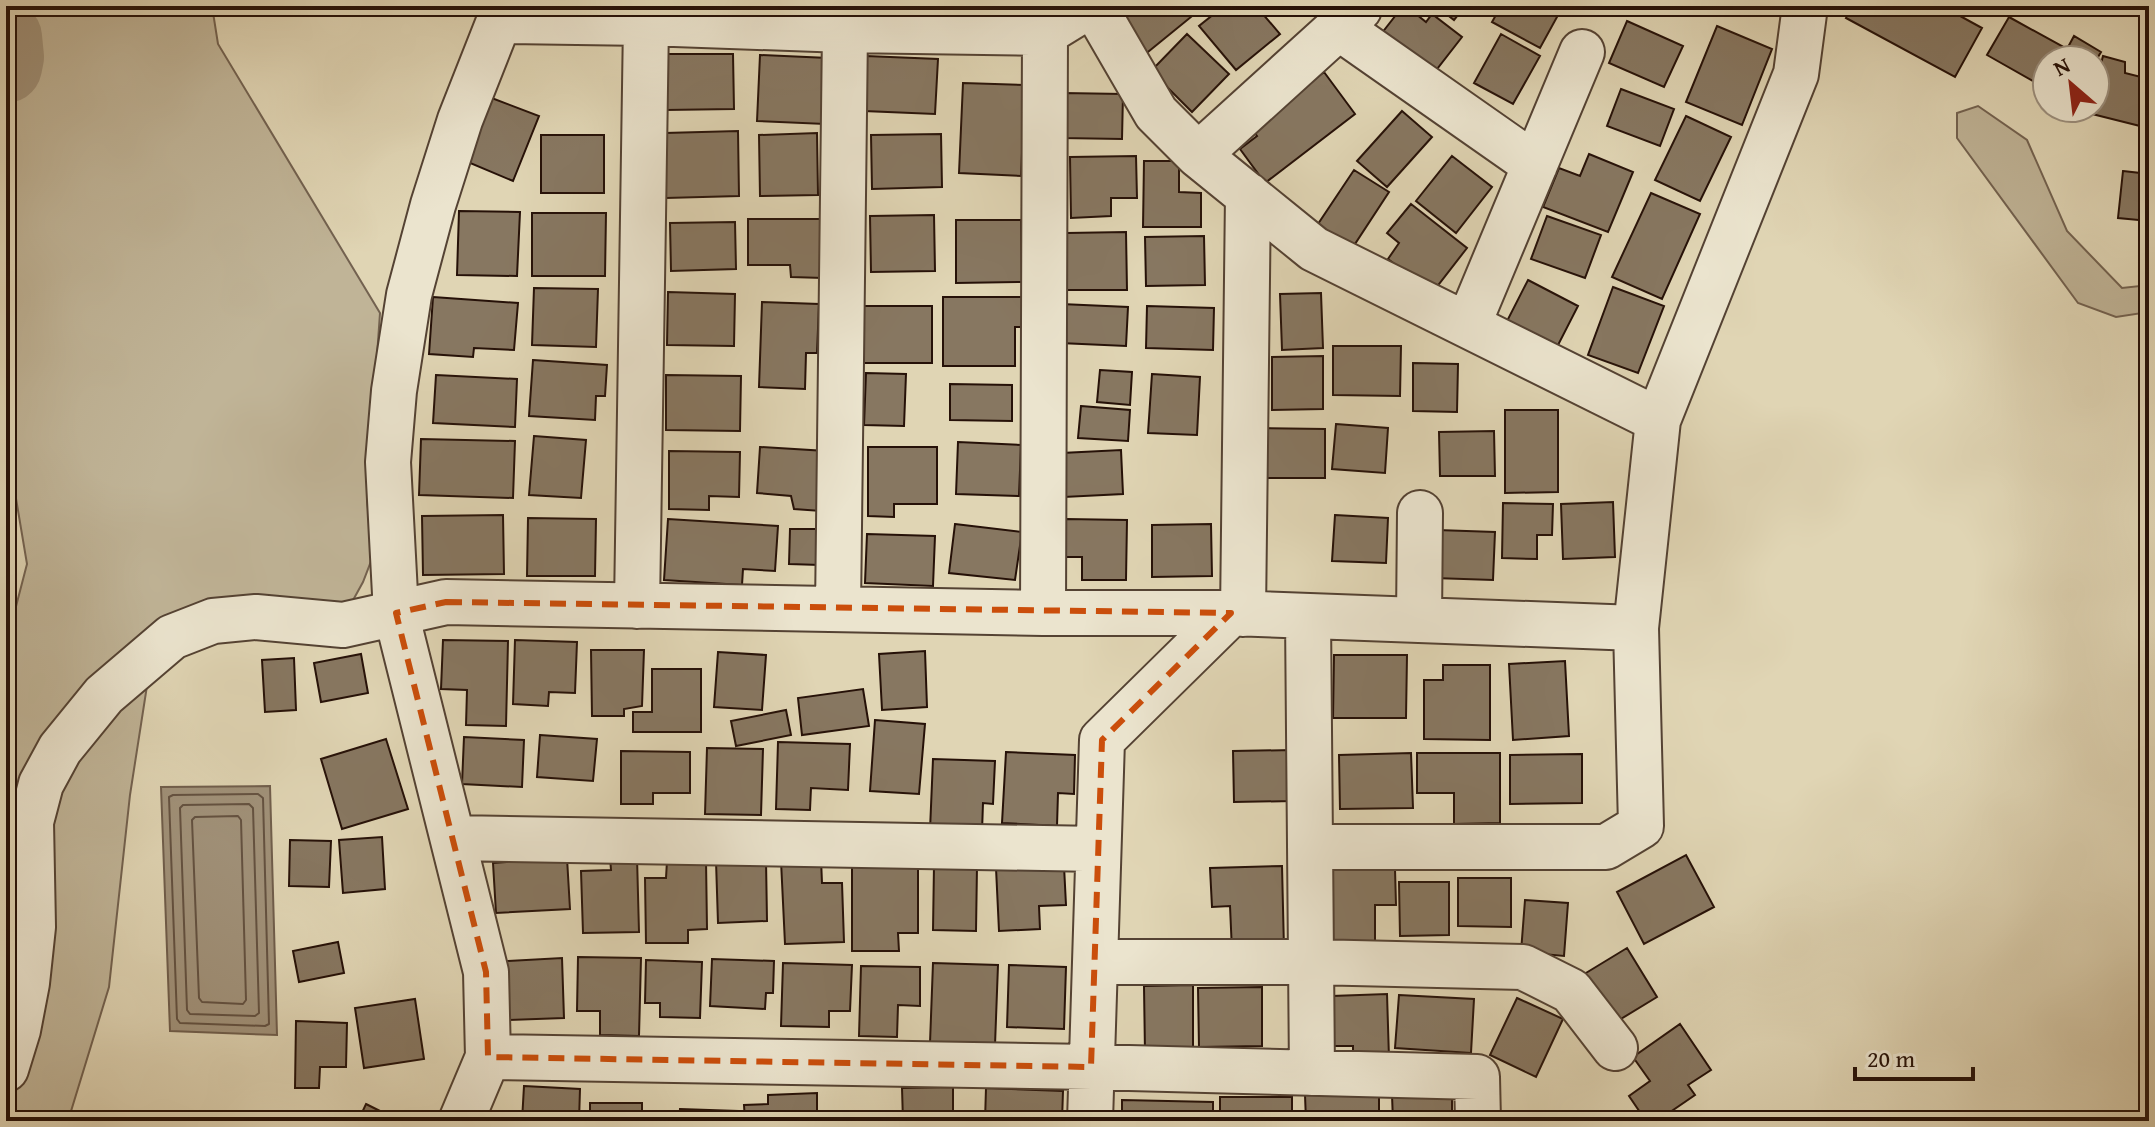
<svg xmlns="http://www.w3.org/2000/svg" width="2155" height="1127" font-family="'Gentium Book Plus',serif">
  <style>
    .green { fill: #c0b497; stroke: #736250; stroke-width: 2 }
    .water { fill: #a1927a; stroke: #705e4c; stroke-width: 2 }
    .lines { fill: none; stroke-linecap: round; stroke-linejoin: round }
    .shore { stroke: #645241; stroke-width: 2 }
    .river { stroke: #a1927a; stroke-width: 72 }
    .building { fill: #877761; stroke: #261108; stroke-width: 2 }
    .minor-casing { stroke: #544233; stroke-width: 48 }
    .minor { stroke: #ebe4ce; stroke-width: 44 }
    .marked { fill: none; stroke: #cb4e0b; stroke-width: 6; stroke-dasharray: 16 10; stroke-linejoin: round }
  </style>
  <rect width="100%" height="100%" fill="#e0d5b4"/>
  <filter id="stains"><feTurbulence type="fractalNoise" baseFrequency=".0025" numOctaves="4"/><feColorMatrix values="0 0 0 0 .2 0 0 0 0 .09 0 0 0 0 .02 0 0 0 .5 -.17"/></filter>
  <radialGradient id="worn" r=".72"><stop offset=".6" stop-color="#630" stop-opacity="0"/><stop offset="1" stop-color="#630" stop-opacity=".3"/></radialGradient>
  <path class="green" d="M6 6H212L218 44 380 313 367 499 373 556 363 582 352 602 308 605 156 628 130 795 109 987 68 1121H6V645L27 564 6 439Z
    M1978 106 2027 140 2067 231 2122 288 2149 285V312L2116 317 2078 303 1957 138V113Z"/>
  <path class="water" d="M270 786 277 1035 170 1031 161 787Z"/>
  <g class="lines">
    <path class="shore" d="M258 794 263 798 269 1024 265 1026 180 1023 177 1019 169 797 173 795Z
      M249 804 253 808 259 1013 255 1016 190 1014 187 1010 180 808 183 805Z
      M238 816 241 820 246 1000 243 1004 202 1002 199 998 192 820 195 817Z"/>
    <path class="river" d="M6 37 8 57 6 67"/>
  </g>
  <path class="building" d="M1115 6H1200L1202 8 1143 56Z
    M1224 6H1256L1280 34 1236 70 1199 26Z
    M1403 6H1406L1426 22 1432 14 1462 37 1430 78 1378 38Z
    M1436 6H1465L1454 20Z
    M1501 6H1563L1540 48 1492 22Z
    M1853 6H1942L1982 28 1955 77 1846 18Z
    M2009 17 2067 49 2074 36 2101 52 2095 62V60H2047V89L1987 55Z
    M1627 21 1683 46 1664 87 1609 63Z
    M1717 26 1772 49 1742 125 1686 102Z
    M1187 34 1229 74 1192 112 1151 71Z
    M1501 34 1540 56 1513 104 1474 83Z
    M665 54H733L734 109 665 110Z
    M760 55 828 58 825 124 757 121Z
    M866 56 938 59 935 114 864 111Z
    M2103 56 2125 62V73L2149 79V109L2144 127 2088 113 2089 108H2095V86Z
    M1324 72 1355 114 1265 183 1240 149 1257 136 1251 128Z
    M963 83 1025 85 1021 176 959 173Z
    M1621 89 1674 109 1660 146 1607 126Z
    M1063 93 1123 94 1122 139 1061 138Z
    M489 97 539 116 513 181 463 160Z
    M1402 111 1432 137 1387 187 1357 161Z
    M1686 116 1731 137 1700 201 1655 180Z
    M738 131 739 196 666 198 665 133Z
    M817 133 818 195 760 196 759 135Z
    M941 134 942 187 872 189 871 135Z
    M541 135H604V193H541Z
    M1589 154 1633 172 1608 232 1543 207 1559 168 1580 176Z
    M1136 156 1137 198H1111V216L1071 218 1070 157Z
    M1452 156 1492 187 1456 233 1416 201Z
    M1144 161H1179V192L1201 193V227H1143Z
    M1354 170 1389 192 1351 250 1316 227Z
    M2123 171 2149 174V221L2118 218Z
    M1651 193 1700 214 1662 299 1612 277Z
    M1411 204 1467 248 1432 293 1388 259 1399 243 1387 233Z
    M459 211 520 212 517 276 457 275Z
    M532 213H606L605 276H532Z
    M934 215 935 271 871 272 870 216Z
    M1547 216 1601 235 1585 278 1531 259Z
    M748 219H823V278L791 277 790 265H748Z
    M956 220H1021L1022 282 956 283Z
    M735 222 736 269 671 271 670 223Z
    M1126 232 1127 290H1067V233Z
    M1204 236 1205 285 1146 286 1145 237Z
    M1528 280 1578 306 1555 351 1505 325Z
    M1613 287 1664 306 1638 373 1588 355Z
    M534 288 598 289 596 347 532 345Z
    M668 292 735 294 734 346 667 345Z
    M1321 293 1323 348 1282 350 1280 294Z
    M433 297 518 303 514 350 474 348 473 357 429 354Z
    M943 297H1030V327H1015V366H943Z
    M762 302 819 304 817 353H806L805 389 759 387Z
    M1061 304 1128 307 1126 346 1060 343Z
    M863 306H932V363H863Z
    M1147 306 1214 308 1213 350 1146 348Z
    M1333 346H1401L1400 396 1333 395Z
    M1323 356V409L1272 410V357Z
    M533 360 607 365 605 396H596L595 420 529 416Z
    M1413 363 1458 364 1457 412 1413 411Z
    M1100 370 1132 372 1130 405 1097 402Z
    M866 373 906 374 904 426 864 425Z
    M1152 374 1200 377 1197 435 1148 433Z
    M436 375 517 379 515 427 433 423Z
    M666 375 741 376 740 431 666 430Z
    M950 384 1012 385V421L950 420Z
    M1081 406 1130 410 1128 441 1078 438Z
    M1505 410H1558V492L1505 493Z
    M1336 424 1388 428 1385 473 1332 469Z
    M1258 428 1325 429V478H1258Z
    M1494 431 1495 476H1440L1439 432Z
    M534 436 586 440 581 498 529 495Z
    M421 439 515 441 513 498 419 495Z
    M958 442 1021 445 1019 496 956 494Z
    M760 447 826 451 821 511 794 509 791 496 757 493Z
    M868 447H937V504H894V517L868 516Z
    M1121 450 1123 494 1064 497 1062 453Z
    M669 451 740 452 739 497 709 496V510L669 509Z
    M1613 502 1615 557 1563 559 1561 504Z
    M1503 503 1553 504 1552 535H1537V559L1502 558Z
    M503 515 504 574 423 575 422 516Z
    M1335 515 1388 518 1386 563 1332 561Z
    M528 518 596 519 595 576H527Z
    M668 519 778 526 775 571 743 569 742 585 664 580Z
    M1066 519 1127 520 1126 580H1082V557H1066Z
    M955 524 1022 532 1015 580 949 573Z
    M1211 524 1212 576 1152 577V525Z
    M790 529H821L820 565 789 564Z
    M1437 530 1495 532 1493 580 1434 578Z
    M867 534 935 536 933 586 865 583Z
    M443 640 508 641 506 726 466 725 467 690 441 689Z
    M515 640 577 642 575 693 549 692 548 706 513 704Z
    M591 650H644L642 706 624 709V716H592Z
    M925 651 927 707 882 710 879 654Z
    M718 652 766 655 762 710 714 707Z
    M361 654 368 693 321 702 314 663Z
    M1334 655H1407L1406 718H1333Z
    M294 658 296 710 265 712 262 660Z
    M1565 661 1569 736 1513 740 1509 664Z
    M1443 665H1490V740L1424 739V680H1443Z
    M652 669H701V732H633V712H652Z
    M863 689 869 726 802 735 798 698Z
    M786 710 791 735 736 746 731 721Z
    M875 720 925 724 919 794 870 791Z
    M540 735 597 739 593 781 537 777Z
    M464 737 524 740 522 787 462 784Z
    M386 739 408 809 342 829 321 759Z
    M778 742 850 744 848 790 811 788 810 810 776 809Z
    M707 748 763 749 761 815 705 814Z
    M1293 750V801L1234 802 1233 751Z
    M621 751 690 752V793H653V804H621Z
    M1006 752 1075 755 1074 794 1058 793 1057 826 1002 823Z
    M1411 753 1413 808 1340 809 1339 755Z
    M1417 753H1500V823L1454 824V793H1417Z
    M1582 754V803L1510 804V755Z
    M933 759 995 761 993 804 983 803 982 832 930 830Z
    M382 837 385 889 343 893 339 840Z
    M290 840 331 841 329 887 289 886Z
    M1686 855 1714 907 1644 944 1617 892Z
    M610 857H637L639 932 583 933 581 871 611 870Z
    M567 858 570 909 496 913 493 863Z
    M821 859 822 883H842L844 942 785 944 781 861Z
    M706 860 707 929 688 930V943H646L645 878H666L667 861Z
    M766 860 767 921 718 923 716 861Z
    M852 864H918V933H898L899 951H852Z
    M934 865 977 866 976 931 933 930Z
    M1064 866 1066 905 1039 906 1040 929 999 931 996 868Z
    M1282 866 1284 949 1232 951 1230 906 1212 907 1210 868Z
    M1395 869 1396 905H1375V947L1325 948V870Z
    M1458 878H1511V927L1458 926Z
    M1399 882H1449V935L1400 936Z
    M1525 900 1568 903 1564 956 1521 952Z
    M338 942 344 973 299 982 293 951Z
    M1627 948 1657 997 1611 1025 1581 976Z
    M578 957 641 958 639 1036 600 1035V1011H577Z
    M562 958 564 1018 509 1020 506 961Z
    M712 959 774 961 773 993H766L765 1009 710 1006Z
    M646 960 702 962 700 1018 660 1017V1003H645Z
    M783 963 852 965 850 1011H829V1027L781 1026Z
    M933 963 998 965 995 1045 930 1043Z
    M1009 965 1066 967 1064 1029 1007 1027Z
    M861 966 920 967V1006L898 1005 897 1037 859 1036Z
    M1193 985V1052L1145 1053 1144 986Z
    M1262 987V1046L1199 1047 1198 988Z
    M1387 994 1389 1058H1353V1046H1332V996Z
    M1399 995 1474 999 1471 1053 1395 1048Z
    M1517 998 1563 1019 1536 1077 1490 1055Z
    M415 999 424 1059 364 1068 355 1008Z
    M296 1021 347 1023 346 1067H320L319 1088H295Z
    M1680 1024 1711 1070 1688 1085 1695 1095 1657 1121H1646L1629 1096 1650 1081 1633 1057Z
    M524 1086 580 1089 579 1121H522Z
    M953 1087V1121H903L902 1088Z
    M986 1088 1063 1091 1062 1121H985Z
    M817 1093V1121H745L744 1105 768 1104V1095Z
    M1452 1093V1121H1393L1392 1095Z
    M1305 1095H1379V1121H1306Z
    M1220 1097H1292V1121H1220Z
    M1122 1100 1213 1102V1121H1122Z
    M590 1103H642V1121H590Z
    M366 1104 400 1121H358Z
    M680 1109 738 1111V1121H679Z"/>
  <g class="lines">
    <defs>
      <path id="minor" d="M1094 6 1156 113 1198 155 1314 249 1658 420
        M499 21 646 23 845 30 1045 33 1089 6
        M1338 27 1535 165
        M1198 155 1359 9
        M1468 325 1582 52
        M637 606 646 23
        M838 609 845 30
        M1043 613 1045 33
        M1243 614 1248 195
        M1308 616 1312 1073
        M1419 620 1420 513
        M453 838 1098 849
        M1310 847H1606L1641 826 1636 628
        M1095 962H1311L1523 967 1571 991 1615 1048
        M488 1057 1091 1067 1477 1077 1478 1121
        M6 1069 18 1030 27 983 33 927 31 822 41 784 60 749 104 695 172 637 213 621 256 617 343 625 446 602 1043 613H1231L1636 628 1658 420 1796 74 1805 6
        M461 1121 488 1057 486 972 396 613 388 462 394 391 409 295 433 205 460 120 505 6
        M1090 1121 1102 740 1231 613"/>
    </defs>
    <use href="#minor" class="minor-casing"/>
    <use href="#minor" class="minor"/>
  </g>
  <path class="marked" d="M446 602 1231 613 1102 740 1091 1067 488 1057 486 972 396 613Z"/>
  <rect width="2155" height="1127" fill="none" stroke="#e0d5b4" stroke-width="32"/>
  <rect x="8" y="8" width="2139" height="1111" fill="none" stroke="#261108" stroke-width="4"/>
  <rect x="16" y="16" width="2123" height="1095" fill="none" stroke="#261108" stroke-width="2"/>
  <g transform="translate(2071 84) rotate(332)"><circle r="38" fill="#ebe4ce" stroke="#9c907f" stroke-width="2"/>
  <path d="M0-6L14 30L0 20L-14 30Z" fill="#8f2418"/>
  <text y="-12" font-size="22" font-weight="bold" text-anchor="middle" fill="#261108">N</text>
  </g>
  <path d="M1855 1067v12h118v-12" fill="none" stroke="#261108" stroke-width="4"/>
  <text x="1867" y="1067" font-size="24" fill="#261108" stroke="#ebe4ce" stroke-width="6" paint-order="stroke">20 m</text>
  <rect width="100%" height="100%" filter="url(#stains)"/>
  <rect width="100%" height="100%" fill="url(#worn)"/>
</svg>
